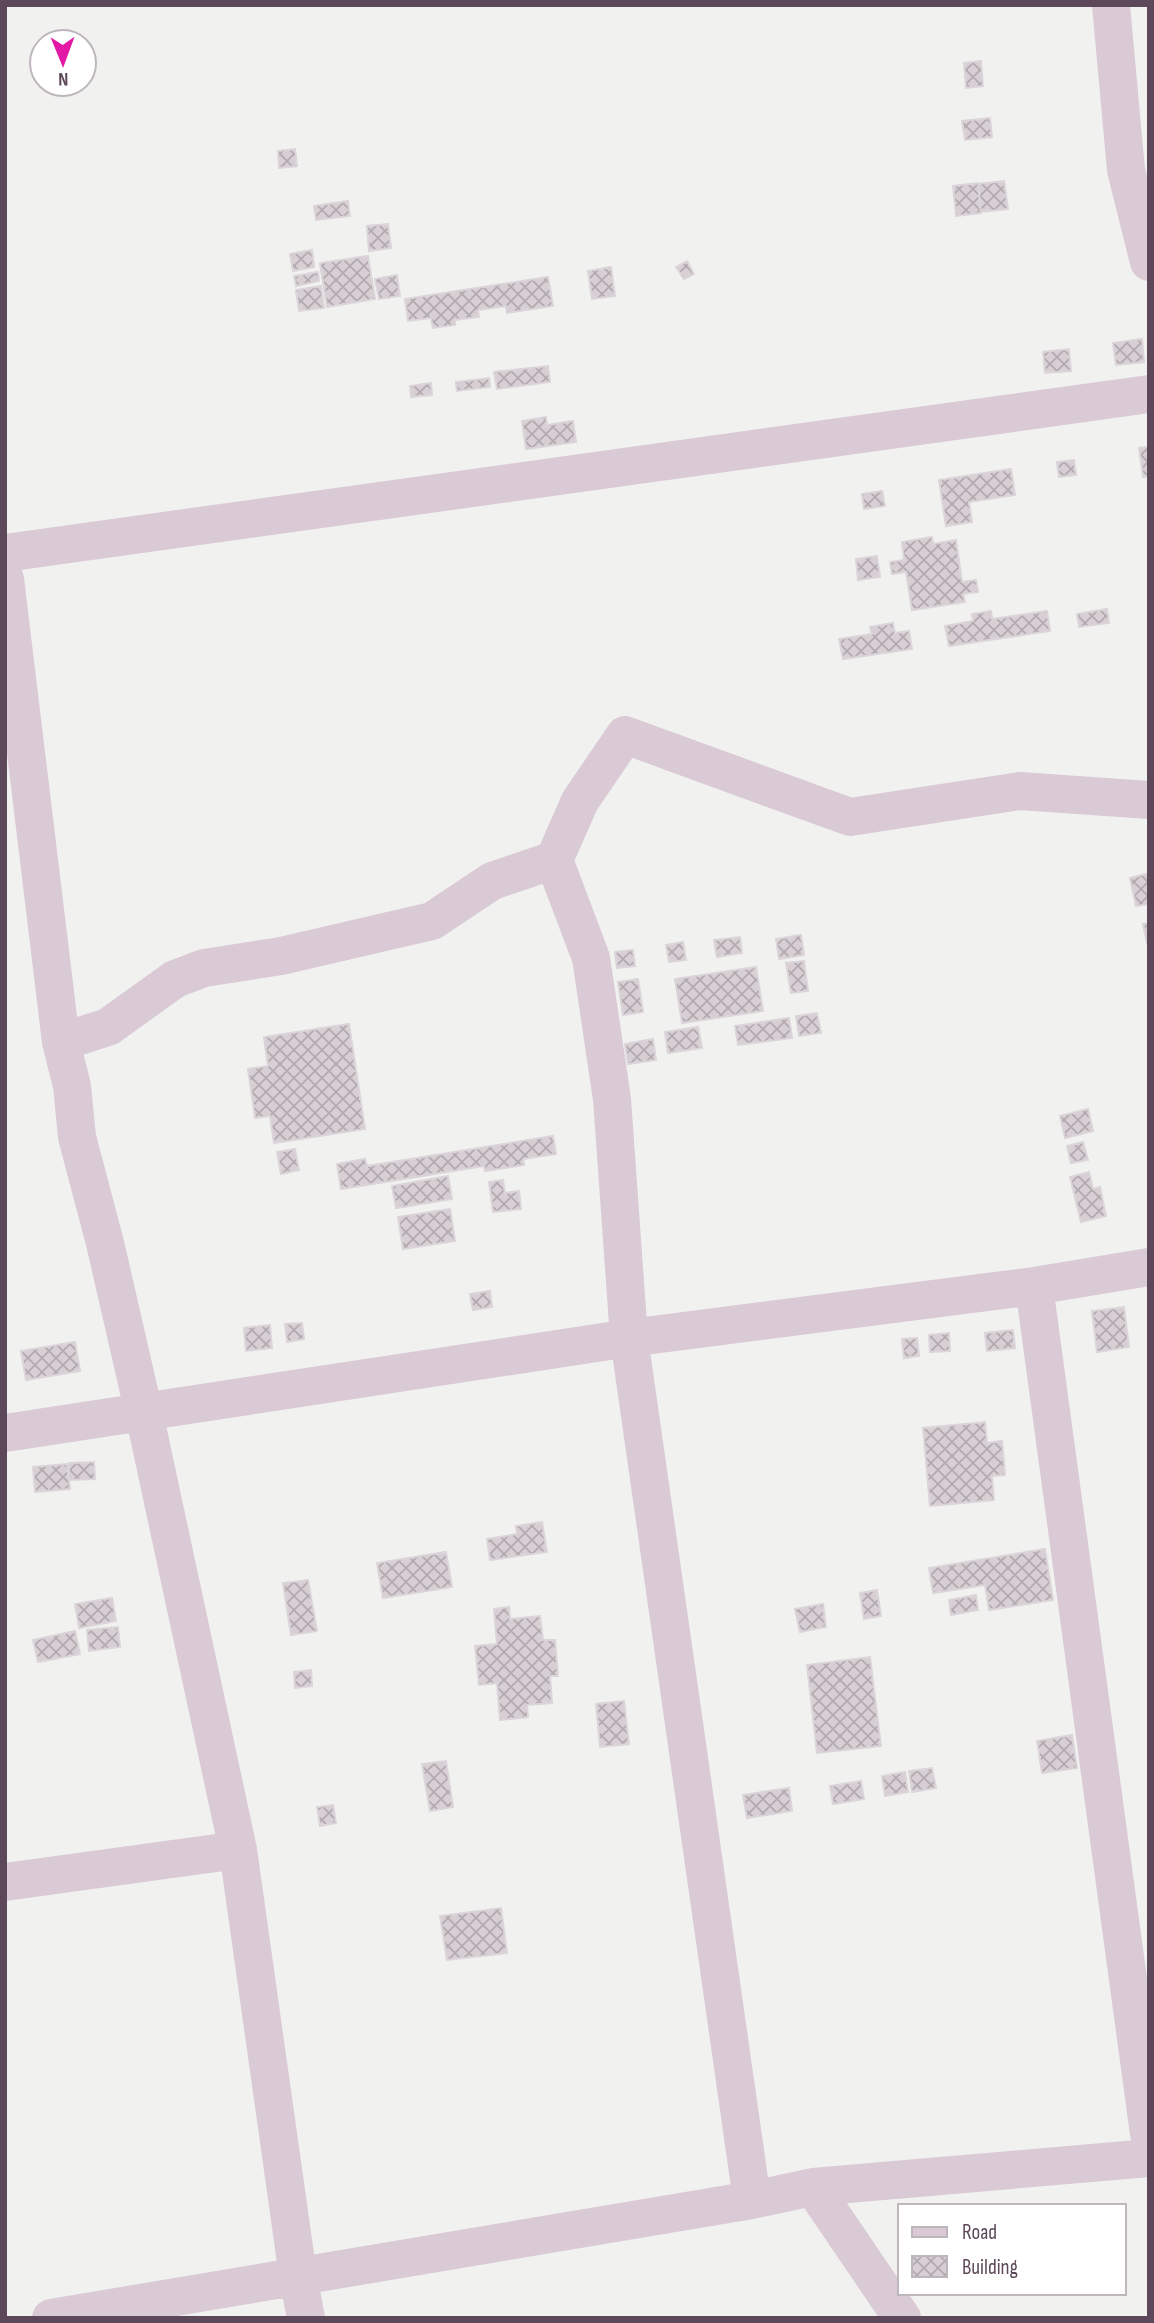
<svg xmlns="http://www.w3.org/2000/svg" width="1154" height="2323" font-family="'Sofia Sans Condensed',sans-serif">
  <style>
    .building { fill: url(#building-cross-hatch); stroke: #dbd4d8; stroke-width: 2 }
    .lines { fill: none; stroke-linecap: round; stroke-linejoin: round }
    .minor { stroke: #dacad6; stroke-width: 38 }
  </style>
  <defs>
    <pattern id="building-cross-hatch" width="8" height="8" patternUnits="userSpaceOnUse" patternTransform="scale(1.75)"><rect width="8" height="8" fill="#d7cfd4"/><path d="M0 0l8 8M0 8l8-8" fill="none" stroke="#b2aaaf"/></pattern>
  </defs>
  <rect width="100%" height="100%" fill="#f1f2f0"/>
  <path class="building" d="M981 61 983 86 966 88 964 63Z
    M990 118 992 137 965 140 962 121Z
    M295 149 297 166 279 168 278 151Z
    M1004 181 1008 209 981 212 978 184Z
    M978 183 981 213 956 216 953 186Z
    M348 201 350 216 316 220 314 206Z
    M388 224 391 248 369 251 367 226Z
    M312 250 314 267 293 271 290 254Z
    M368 256 375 299 327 307 320 263Z
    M687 261 694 274 684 279 676 267Z
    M611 267 615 296 592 299 588 271Z
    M318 272 319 281 296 286 294 276Z
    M397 275 400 296 379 299 375 279Z
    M548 277 553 306 507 313 506 306 478 310 479 317 455 320V325L433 328 431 318 408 321 405 299Z
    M321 286 324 308 299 311 296 290Z
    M1142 339 1144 362 1116 365 1113 343Z
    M1069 349 1071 371 1045 373 1043 352Z
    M548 366 550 382 497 389 494 372Z
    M489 378 490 387 457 391 456 382Z
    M431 383 432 395 411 397 410 386Z
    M546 417 547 425 573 421 576 442 526 449 522 421Z
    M1149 447V476L1143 477 1139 448Z
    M1074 460 1076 475 1059 477 1057 462Z
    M1011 469 1015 495 969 502 972 522 946 526 939 480Z
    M882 491 885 506 864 509 862 494Z
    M932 537 933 544 956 540 962 582 976 580 978 592 963 594 965 602 912 610 906 572 892 574 890 562 904 560 902 542Z
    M877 556 880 577 858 580 856 559Z
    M1107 609 1109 623 1079 627 1077 614Z
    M991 611 992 619 1047 611 1050 631 949 646 945 626 973 621 972 614Z
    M893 623 895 633 909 631 912 649 843 659 839 639 872 634 870 627Z
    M1149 873V904L1136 906 1130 878Z
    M1149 923V943H1147L1143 924Z
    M801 935 804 955 779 959 776 939Z
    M740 937 742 953 717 957 714 940Z
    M683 942 686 960 669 962 666 945Z
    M633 950 635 966 617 968 615 952Z
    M804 961 808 991 791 993 786 963Z
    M756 967 763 1011 682 1023 675 979Z
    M638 979 643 1012 623 1015 618 982Z
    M817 1013 821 1033 799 1036 796 1016Z
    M789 1018 792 1038 738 1045 735 1026Z
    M349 1024 365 1129 274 1143 270 1116 255 1118 248 1069 268 1066 264 1037Z
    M698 1027 702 1048 668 1053 665 1032Z
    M653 1039 656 1060 628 1064 625 1044Z
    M1088 1109 1093 1131 1065 1138 1060 1116Z
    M553 1136 556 1154 523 1159 524 1165 485 1171 484 1166 341 1189 337 1164 365 1159 367 1166Z
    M1083 1142 1088 1160 1071 1163 1067 1146Z
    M295 1149 299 1170 281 1174 277 1152Z
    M1089 1172 1093 1189 1100 1187 1106 1216 1081 1222 1070 1177Z
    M448 1176 452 1199 396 1208 392 1186Z
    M503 1180 505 1193 519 1191 521 1209 493 1212 489 1182Z
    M450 1209 455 1241 403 1249 398 1217Z
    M490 1291 492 1307 473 1310 470 1294Z
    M1124 1307 1129 1347 1097 1352 1092 1311Z
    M302 1323 304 1339 287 1342 285 1324Z
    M270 1325 272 1348 246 1351 244 1328Z
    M1013 1330 1015 1348 987 1351 985 1333Z
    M949 1333 950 1351 930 1352 929 1335Z
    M917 1338 919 1356 904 1358 902 1339Z
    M75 1342 80 1371 26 1380 21 1351Z
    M985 1422 987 1443 1002 1441 1005 1475 992 1476 994 1500 930 1506 923 1428Z
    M94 1462 95 1479 69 1480V1463Z
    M67 1464 70 1489 35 1492 33 1467Z
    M542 1522 547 1552 490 1560 487 1539 517 1534 516 1526Z
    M1045 1549 1053 1600 989 1610 985 1585 933 1593 929 1568Z
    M446 1552 452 1587 383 1598 377 1563Z
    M308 1580 317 1631 291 1635 283 1583Z
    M877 1590 881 1616 864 1619 860 1593Z
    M976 1595 978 1610 951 1615 949 1600Z
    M112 1598 116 1621 79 1628 75 1604Z
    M823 1604 826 1627 800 1632 795 1609Z
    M509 1607 510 1619 540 1616 543 1640H555L558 1676H550L552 1703 527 1705 528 1717 500 1720 497 1683 479 1685 475 1646 497 1644 494 1609Z
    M118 1627 120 1647 89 1651 87 1630Z
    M75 1631 80 1654 38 1662 33 1640Z
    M870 1657 881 1746 817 1753 807 1665Z
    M311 1670 312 1686 295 1688 294 1672Z
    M624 1701 629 1744 600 1747 596 1704Z
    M1072 1735 1077 1768 1042 1773 1037 1741Z
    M446 1761 453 1807 430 1811 422 1764Z
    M932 1768 936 1788 912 1792 909 1771Z
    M905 1772 908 1792 885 1796 882 1776Z
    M861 1781 864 1799 833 1804 830 1786Z
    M789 1788 792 1811 747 1818 743 1795Z
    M333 1805 336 1823 320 1826 317 1807Z
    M501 1908 507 1953 447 1960 440 1916Z"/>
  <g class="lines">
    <path class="minor" d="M1111 5 1126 170 1149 262
      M5 553 1149 394
      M5 579 61 1042
      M1034 1286 1149 2134
      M5 1433 629 1338 1034 1286 1149 1267
      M5 1882 238 1850
      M813 2187 902 2318
      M752 2200 629 1338 612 1099 591 958 554 860 580 801 625 735 850 817 1020 791 1149 800
      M51 2318 752 2200 813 2187 1149 2158
      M306 2318 298 2276 238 1850 144 1413 105 1243 77 1137 72 1086 61 1042 108 1027 175 979 204 968 281 956 432 921 492 881 554 860"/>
  </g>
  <rect width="1154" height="2323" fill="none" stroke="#5d4859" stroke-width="14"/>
  <rect x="898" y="2204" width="228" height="91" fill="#ffffff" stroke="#beb6bd" stroke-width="2"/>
  <rect x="912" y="2227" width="35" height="10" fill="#dacad6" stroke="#beb6bd" stroke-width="2"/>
  <text x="962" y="2239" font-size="21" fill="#5d4859">Road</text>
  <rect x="912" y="2256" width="35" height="21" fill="url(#building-cross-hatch)" stroke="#beb6bd" stroke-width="2"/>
  <text x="962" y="2274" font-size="21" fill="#5d4859">Building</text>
  <g transform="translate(63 63) rotate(179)"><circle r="33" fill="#ffffff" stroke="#beb6bd" stroke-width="2"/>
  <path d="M0-5L12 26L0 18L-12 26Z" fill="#e319a5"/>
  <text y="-10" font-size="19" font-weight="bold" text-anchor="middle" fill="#5d4859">N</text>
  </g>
</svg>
